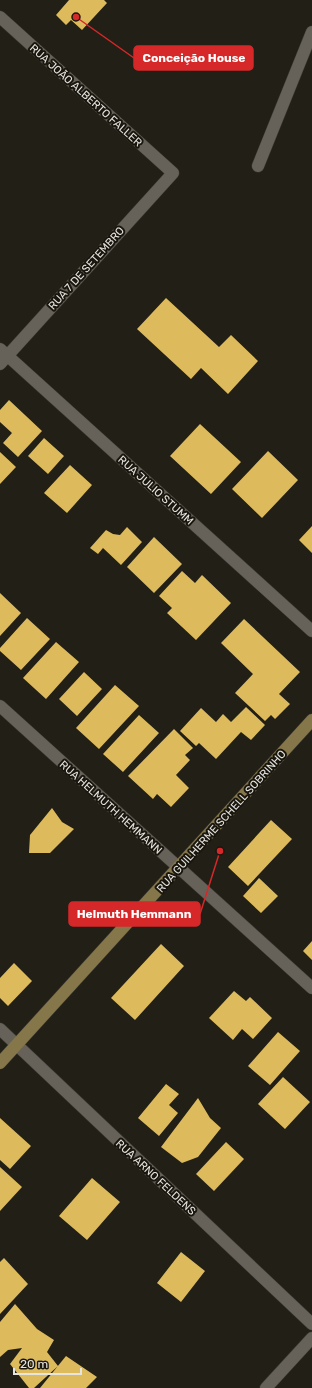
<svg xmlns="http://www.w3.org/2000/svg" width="312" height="1388" font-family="Rubik,sans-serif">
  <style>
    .building { fill: #ddba5c }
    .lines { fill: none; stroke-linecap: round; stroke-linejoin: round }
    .street-casing { stroke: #3b3934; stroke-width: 13 }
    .secondary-casing { stroke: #3b3934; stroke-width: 13 }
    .street { stroke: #666259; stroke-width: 12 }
    .secondary { stroke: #86774a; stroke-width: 12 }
    .labels { text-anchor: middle; stroke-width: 4; stroke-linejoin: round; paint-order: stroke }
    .street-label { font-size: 11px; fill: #e6e4df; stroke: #19160e }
    .leader { fill: none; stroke: #d62828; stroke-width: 1.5 }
    .callout-dot { fill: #d62828; stroke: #19160e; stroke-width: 1.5 }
    .callout { fill: #d62828; stroke: #d62828; stroke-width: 1.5 }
    .callout-label { font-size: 12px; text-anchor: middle; font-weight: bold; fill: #fff }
  </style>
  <rect width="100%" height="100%" fill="#221f17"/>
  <path class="building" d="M69 0H104L107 3 82 30 71 20 66 25 56 15Z
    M166 298 219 347 231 335 258 361 228 394 201 368 191 379 137 329Z
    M9 400 42 431 18 457 3 443 12 433 0 422V410Z
    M200 424 241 462 211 494 170 456Z
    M44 438 64 456 48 474 28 456Z
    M268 451 298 480 262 518 232 489Z
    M0 452 16 467 0 484Z
    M70 465 92 485 67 513 44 493Z
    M312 526V553L299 540Z
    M127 527 142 542 121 565 103 548 98 554 90 548 106 530 113 534 120 535Z
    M154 537 182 564 154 593 127 567Z
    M182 571 195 583 202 575 231 603 196 640 167 613 172 608 159 596Z
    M0 593 21 613 0 636Z
    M27 618 50 639 21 670 0 651V648Z
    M244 619 300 672 279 694 290 704 275 719 271 715 265 721 235 693 253 674 221 643Z
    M56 642 79 662 46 699 23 678Z
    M84 672 102 689 77 716 59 699Z
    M115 685 139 706 99 749 76 728Z
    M246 707 265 725 251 740 241 732 216 759 199 743 196 746 180 731 201 708 216 722 223 714 231 722Z
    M139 715 159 733 123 772 103 754Z
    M174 729 193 748 185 755 190 760 176 775 189 788 171 807 157 794 153 799 128 776Z
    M52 808 62 822 74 829 50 853H29L30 835Z
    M271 820 292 839 248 886 228 867Z
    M259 878 278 896 261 913 243 896Z
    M312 941V960L303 951Z
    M161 944 184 966 135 1020 111 998Z
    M14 963 32 981 8 1006 0 998V978Z
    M234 991 246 1001 250 997 272 1018 253 1039 242 1029 233 1040 209 1018Z
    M278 1032 300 1051 270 1085 248 1066Z
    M283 1077 310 1102 285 1129 258 1104Z
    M166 1084 179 1094 169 1105 178 1113 159 1136 138 1118Z
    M198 1098 210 1118 221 1128 198 1157 182 1163 161 1147Z
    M0 1118 31 1146 10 1169 0 1160Z
    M226 1142 244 1159 214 1191 196 1174Z
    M0 1167 22 1187 0 1211Z
    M92 1178 120 1202 87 1240 59 1216Z
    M181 1252 205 1271 181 1302 157 1283Z
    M4 1258 28 1284 0 1314V1262Z
    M15 1304 37 1329 54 1340 47 1352 58 1366 34 1388H29L10 1364 22 1348 8 1350 0 1357V1322Z
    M66 1356 97 1377 86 1388H40Z"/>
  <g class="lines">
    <defs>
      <path id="street" d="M0 17 173 173 0 364
        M258 166 312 32
        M0 349 312 631
        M0 706 312 988
        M0 1029 312 1324
        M266 1388 312 1338"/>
      <path id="secondary" d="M0 1063 312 720"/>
    </defs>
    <use href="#street" class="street-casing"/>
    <use href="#secondary" class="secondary-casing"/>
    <use href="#street" class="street"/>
    <use href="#secondary" class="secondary"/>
  </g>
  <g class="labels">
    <g class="street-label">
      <text transform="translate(86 95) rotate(42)" y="4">RUA JOÃO ALBERTO FALLER</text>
      <text transform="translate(86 268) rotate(-48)" y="4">RUA 7 DE SETEMBRO</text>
      <text transform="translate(156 490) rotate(42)" y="4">RUA JULIO STUMM</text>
      <text transform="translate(111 807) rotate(42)" y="4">RUA HELMUTH HEMMANN</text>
      <text transform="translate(221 821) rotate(-48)" y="4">RUA GUILHERME SCHELL SOBRINHO</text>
      <text transform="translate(156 1177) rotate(43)" y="4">RUA ARNO FELDENS</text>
    </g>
  </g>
  <path class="leader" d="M76 17L134 58M220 851L200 914"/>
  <g class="callout-dot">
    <circle cx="76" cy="17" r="4"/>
    <circle cx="220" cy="851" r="4"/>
  </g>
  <g class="callout">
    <rect x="134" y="46" width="119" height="24" rx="4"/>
    <rect x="69" y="902" width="131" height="24" rx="4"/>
  </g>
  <g class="callout-label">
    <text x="194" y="62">Conceição House</text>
    <text x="134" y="918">Helmuth Hemmann</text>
  </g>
  <path d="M14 1368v6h67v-6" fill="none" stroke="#e6e4df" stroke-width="2"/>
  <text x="20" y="1368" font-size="12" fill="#e6e4df" stroke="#19160e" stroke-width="3" paint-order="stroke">20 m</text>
</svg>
